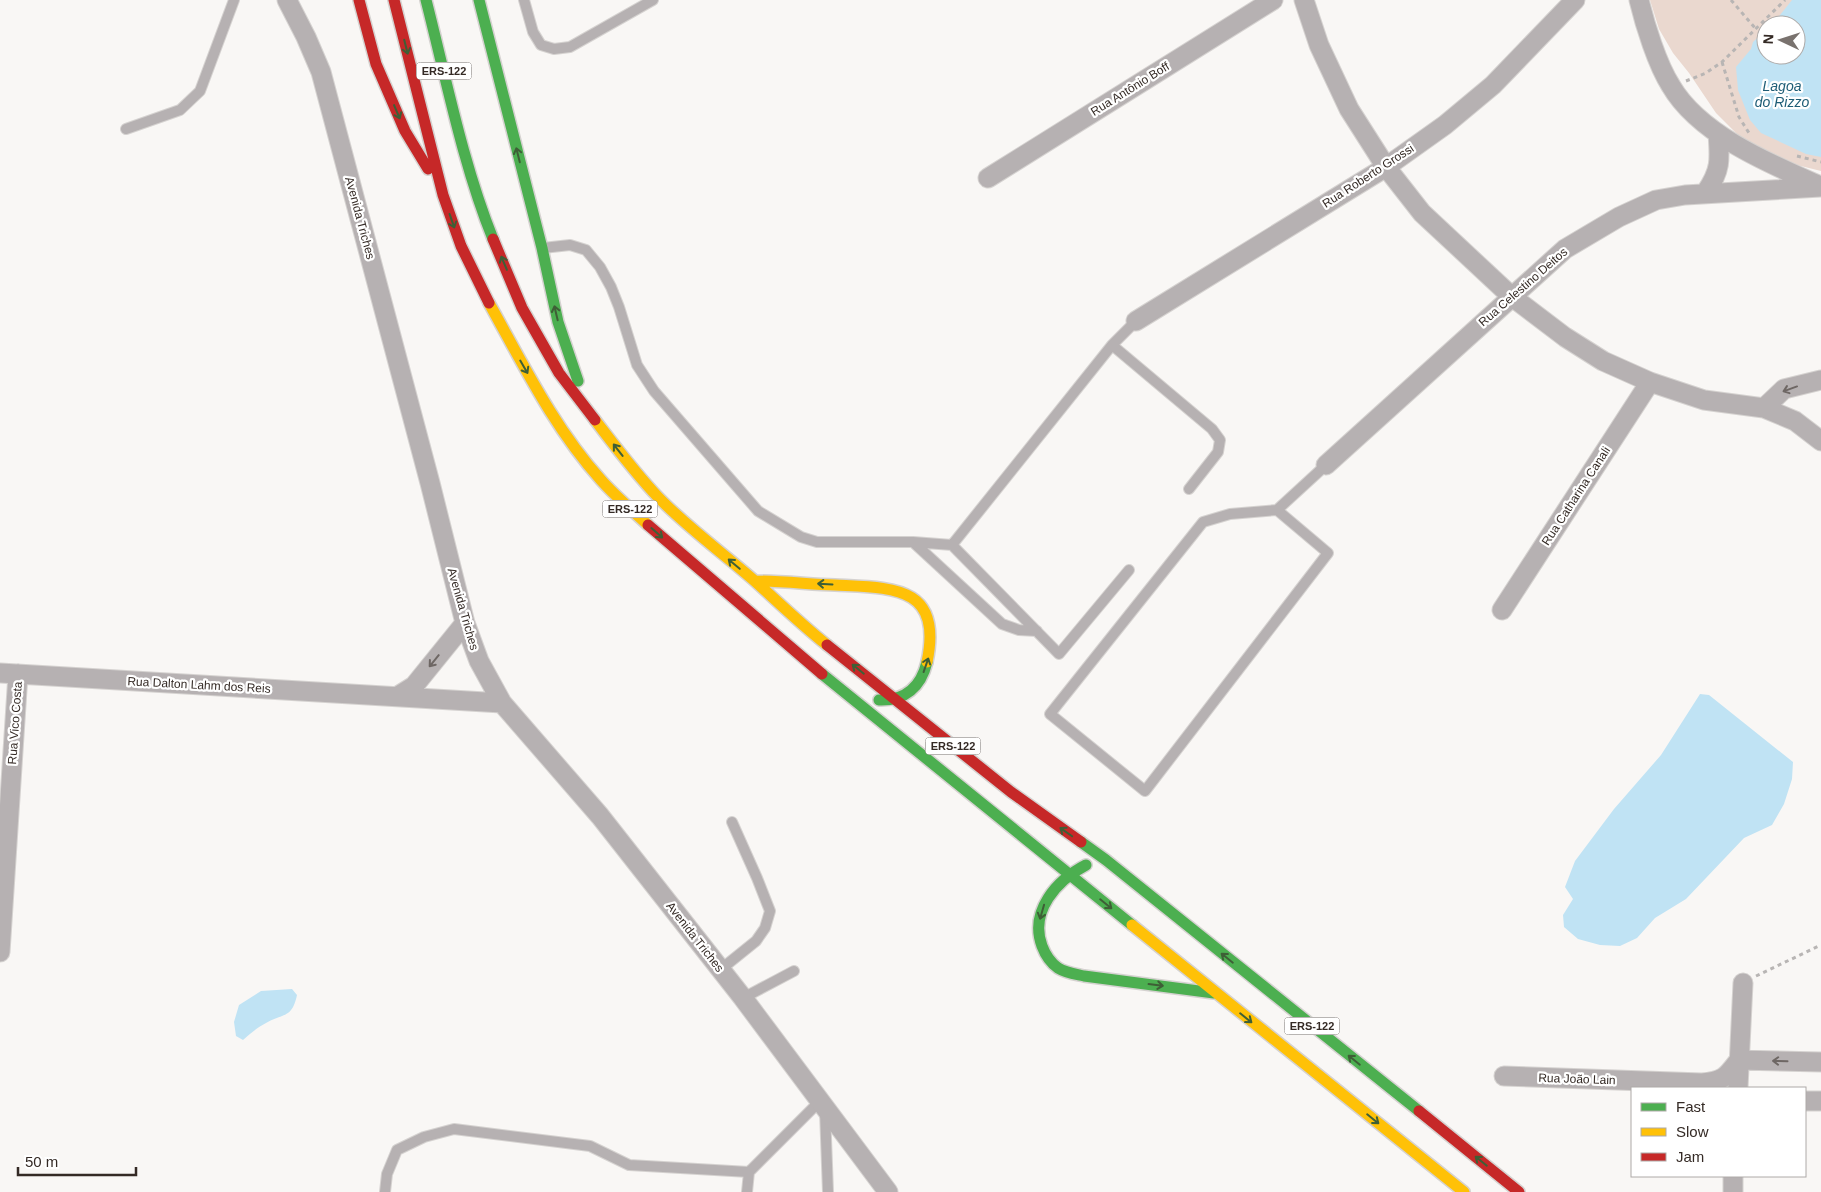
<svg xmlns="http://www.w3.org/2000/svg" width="1821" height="1192" font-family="Arial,sans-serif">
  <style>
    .green { fill: #ead8cf; fill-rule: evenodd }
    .water { fill: #c0e3f4 }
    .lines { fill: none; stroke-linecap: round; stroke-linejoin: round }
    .lane-casing { stroke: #d5d2d0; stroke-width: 12 }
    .street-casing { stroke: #d5d2d0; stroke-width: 21 }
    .fast-casing { stroke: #d5d2d0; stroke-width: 14 }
    .slow-casing { stroke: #d5d2d0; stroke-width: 14 }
    .jam-casing { stroke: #d5d2d0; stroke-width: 14 }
    .path { stroke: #b8b5b4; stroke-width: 3; stroke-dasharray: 4 4; stroke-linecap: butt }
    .lane { stroke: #b6b1b2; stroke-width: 10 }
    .street { stroke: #b6b1b2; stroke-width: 19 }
    .fast { stroke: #4caf50; stroke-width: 11 }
    .slow { stroke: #ffc107; stroke-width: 11 }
    .jam { stroke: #c62828; stroke-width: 11 }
    .oneway { stroke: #3e5f36 }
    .oneway2 { stroke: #6e6764 }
    .labels { text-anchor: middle; stroke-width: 4.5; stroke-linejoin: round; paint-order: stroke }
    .shield { fill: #fff; stroke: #716a66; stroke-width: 1 }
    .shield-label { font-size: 11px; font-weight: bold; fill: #342a25 }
    .street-label { font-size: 12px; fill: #342a25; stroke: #fff }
    .water-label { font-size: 14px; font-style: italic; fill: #1e5d76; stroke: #fff }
  </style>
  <rect width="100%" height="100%" fill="#f9f7f5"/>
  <path class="green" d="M1650 0H1821V171L1777 160 1740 137 1716 113 1689 73 1673 53 1659 29ZM1766 25H1796V55H1766Z"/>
  <path class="water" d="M1792 0H1821V157L1806 154 1761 133 1750 120 1738 90 1736 67 1751 49 1753 42 1766 30V55H1796V25H1772Z
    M1700 694 1709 695 1793 762 1792 779 1784 804 1772 825 1744 838 1686 899 1655 918 1637 938 1620 946 1600 945 1578 939 1564 927 1563 915 1573 899 1565 887 1575 861 1614 809 1661 755Z
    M292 989 297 995C292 1019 283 1013 266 1023 258 1027 250 1034 243 1040L236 1036 234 1022 239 1005 261 991Z"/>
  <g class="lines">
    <defs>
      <path id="lane" d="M524 0 533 32 541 45 554 49 570 47 653 0
        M126 129 180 110 200 91 234 0
        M543 248 570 245 586 250 600 267 611 287 619 307 637 365 654 391 758 511 801 537 817 542H913L952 545 1059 654 1129 570
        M1112 345 1212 429 1220 440 1218 452 1189 489
        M1277 510 1328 553 1145 791 1050 714 1203 522 1230 514 1277 510 1326 465
        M913 542 1002 624 1019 630 1037 631
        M952 545 1112 345 1136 321
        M720 970 756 941 765 928 770 911 757 878 732 822
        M743 998 794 971
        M825 1111 828 1192
        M385 1192 387 1174 397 1150 424 1137 454 1129 590 1146 629 1165 749 1172
        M747 1192 749 1172 820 1101"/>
      <path id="street" d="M287 0 306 37 321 72 430 483 465 623 479 661 502 703 600 816 743 998 888 1192
        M1304 0 1319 45 1349 109 1386 167 1422 213 1511 296 1565 337 1603 361 1650 382 1704 400 1764 408 1795 421 1821 441
        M1639 0C1645 25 1657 64 1671 86 1699 134 1768 163 1818 185
        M988 178 1273 0
        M1706 192C1721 170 1720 160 1718 134
        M1136 321 1386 167 1445 125 1493 85 1575 0
        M1764 408 1784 389 1821 380
        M1326 465 1565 249 1619 217 1656 200 1685 195 1821 187
        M1502 610 1650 382
        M0 673 502 703
        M398 696 414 686 465 623
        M0 952 18 674
        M1504 1076 1702 1083C1724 1081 1726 1077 1739 1060L1821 1062
        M1738 1088 1743 983
        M1805 1101H1821
        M1733 1192V1176"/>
      <path id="fast" d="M426 0C446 78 463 165 493 239
        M479 0 542 248 558 322 578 381
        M822 674 1132 925
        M879 700C905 701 921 687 927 662
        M1081 842 1106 860 1419 1111
        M1086 865C1057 880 1029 911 1042 946 1045 954 1051 963 1058 968 1066 973 1075 974 1084 976L1214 993"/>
      <path id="slow" d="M489 303C523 364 554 428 601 480 615 496 632 510 648 525
        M595 420C615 446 635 473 658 497 688 528 723 553 756 582 779 603 802 625 827 645
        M755 581C782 581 808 584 835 585 892 588 943 585 927 662
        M1132 925 1464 1192"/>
      <path id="jam" d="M359 0 376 64 405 131 428 169
        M394 0 443 195 461 246 489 303
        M493 239 522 308 559 373 595 420
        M648 525 822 674
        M827 645 1011 792 1081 842
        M1419 1111 1519 1192"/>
    </defs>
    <use href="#lane" class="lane-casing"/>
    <use href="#street" class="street-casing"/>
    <use href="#fast" class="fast-casing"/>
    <use href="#slow" class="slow-casing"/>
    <use href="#jam" class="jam-casing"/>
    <path class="path" d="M1731 0 1755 28
      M1722 62 1739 117 1749 133
      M1686 81 1706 73 1722 62 1785 0
      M1797 156 1821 162
      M1756 976 1821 945"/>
    <use href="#lane" class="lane"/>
    <use href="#street" class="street"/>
    <use href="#fast" class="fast"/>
    <use href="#slow" class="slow"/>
    <use href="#jam" class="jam"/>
  </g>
  <defs><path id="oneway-shaft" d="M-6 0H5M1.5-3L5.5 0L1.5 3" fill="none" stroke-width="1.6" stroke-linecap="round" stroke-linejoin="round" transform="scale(1.25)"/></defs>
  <g class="oneway">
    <use href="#oneway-shaft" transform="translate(406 47) rotate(76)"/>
    <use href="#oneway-shaft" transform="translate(397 112) rotate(67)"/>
    <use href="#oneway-shaft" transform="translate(518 155) rotate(-104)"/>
    <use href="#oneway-shaft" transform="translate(452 221) rotate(71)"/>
    <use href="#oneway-shaft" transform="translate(504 263) rotate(-113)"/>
    <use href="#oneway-shaft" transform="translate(556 313) rotate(-103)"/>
    <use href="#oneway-shaft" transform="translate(524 367) rotate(60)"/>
    <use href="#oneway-shaft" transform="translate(618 450) rotate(-128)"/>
    <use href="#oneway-shaft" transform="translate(657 533) rotate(41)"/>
    <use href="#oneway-shaft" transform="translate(734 564) rotate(-140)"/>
    <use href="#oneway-shaft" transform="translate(825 584) rotate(-177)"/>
    <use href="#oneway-shaft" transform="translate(926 665) rotate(-71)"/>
    <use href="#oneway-shaft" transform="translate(858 669) rotate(-141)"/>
    <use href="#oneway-shaft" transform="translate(1066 832) rotate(-145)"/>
    <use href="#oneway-shaft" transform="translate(1106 904) rotate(39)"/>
    <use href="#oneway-shaft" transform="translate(1042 912) rotate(106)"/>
    <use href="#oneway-shaft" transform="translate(1227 958) rotate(-141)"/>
    <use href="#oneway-shaft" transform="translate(1156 985) rotate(7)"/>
    <use href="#oneway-shaft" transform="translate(1246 1018) rotate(39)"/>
    <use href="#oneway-shaft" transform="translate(1354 1060) rotate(-141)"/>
    <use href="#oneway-shaft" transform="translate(1373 1119) rotate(39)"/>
    <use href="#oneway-shaft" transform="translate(1481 1161) rotate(-141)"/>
  </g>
  <g class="oneway2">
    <use href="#oneway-shaft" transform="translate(1790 389) rotate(160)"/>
    <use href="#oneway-shaft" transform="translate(434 661) rotate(129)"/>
    <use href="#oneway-shaft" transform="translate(1780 1061) rotate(-179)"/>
  </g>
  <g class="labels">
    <g class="shield">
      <rect x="416.5" y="62.5" width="55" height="17" rx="4"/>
      <rect x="602.5" y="500.5" width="55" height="17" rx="4"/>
      <rect x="925.5" y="737.5" width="55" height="17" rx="4"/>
      <rect x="1284.5" y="1017.5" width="55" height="17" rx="4"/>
    </g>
    <g class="shield-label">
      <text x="444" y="75">ERS-122</text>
      <text x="630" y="513">ERS-122</text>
      <text x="953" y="750">ERS-122</text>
      <text x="1312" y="1030">ERS-122</text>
    </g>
    <g class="street-label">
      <text transform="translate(1130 89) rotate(-32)" y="4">Rua Antônio Boff</text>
      <text transform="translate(1368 176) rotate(-33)" y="4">Rua Roberto Grossi</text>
      <text transform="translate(360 218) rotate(75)" y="4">Avenida Triches</text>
      <text transform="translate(1523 287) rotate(-41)" y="4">Rua Celestino Deitos</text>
      <text transform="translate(1576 496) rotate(-57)" y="4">Rua Catharina Canali</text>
      <text transform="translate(463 609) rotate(74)" y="4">Avenida Triches</text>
      <text transform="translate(199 685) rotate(3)" y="4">Rua Dalton Lahm dos Reis</text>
      <text transform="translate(15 723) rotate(-86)" y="4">Rua Vico Costa</text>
      <text transform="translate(695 937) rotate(52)" y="4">Avenida Triches</text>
      <text transform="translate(1577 1079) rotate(2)" y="4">Rua João Lain</text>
    </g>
    <g class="water-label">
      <text x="1782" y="91">Lagoa<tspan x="1782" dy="16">do Rizzo</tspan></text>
    </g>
  </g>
  <rect x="1631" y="1087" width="175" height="90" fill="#ffffff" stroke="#aeaaa8"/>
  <rect x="1641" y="1103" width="25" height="8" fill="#4caf50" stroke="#aeaaa8"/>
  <text x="1676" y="1112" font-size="15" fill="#342a25">Fast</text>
  <rect x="1641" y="1128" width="25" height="8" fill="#ffc107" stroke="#aeaaa8"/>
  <text x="1676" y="1137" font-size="15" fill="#342a25">Slow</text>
  <rect x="1641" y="1153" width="25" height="8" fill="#c62828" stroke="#aeaaa8"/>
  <text x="1676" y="1162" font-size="15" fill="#342a25">Jam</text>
  <g transform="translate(1781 40) rotate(274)"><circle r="24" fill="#ffffff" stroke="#aeaaa8"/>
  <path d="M0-4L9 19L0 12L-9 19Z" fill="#79726e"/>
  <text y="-8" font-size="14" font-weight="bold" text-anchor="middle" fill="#342a25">N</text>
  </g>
  <path d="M18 1167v8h118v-8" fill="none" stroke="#342a25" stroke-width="2.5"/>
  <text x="25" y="1167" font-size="15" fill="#342a25" stroke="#ffffff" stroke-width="4" paint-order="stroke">50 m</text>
</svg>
